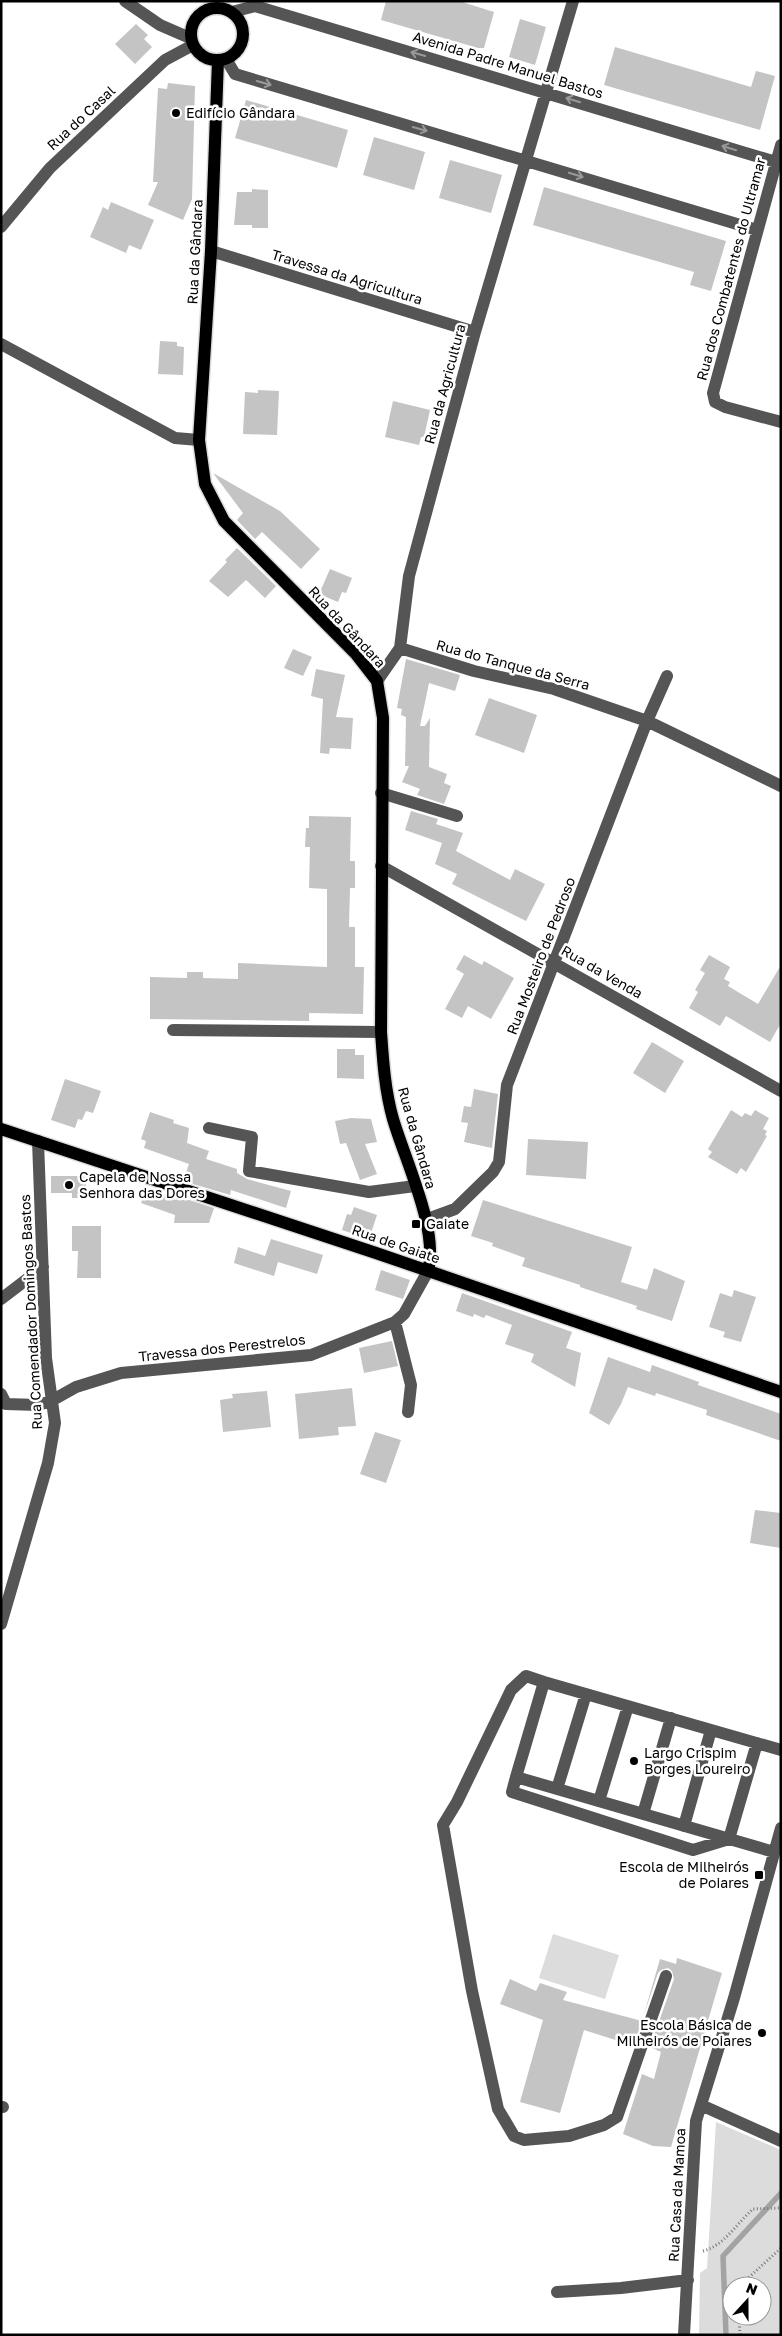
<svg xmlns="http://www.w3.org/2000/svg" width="782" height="2336" font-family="'Golos Text',sans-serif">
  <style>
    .green { fill: #dcdcdc; fill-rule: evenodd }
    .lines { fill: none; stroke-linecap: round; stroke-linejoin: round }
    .stream { stroke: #a3a3a3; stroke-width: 5.5 }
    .building { fill: #c4c4c4 }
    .major-casing { stroke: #dbdbdb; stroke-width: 15 }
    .path { stroke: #777; stroke-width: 3; stroke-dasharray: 1 2.5; stroke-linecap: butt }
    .minor { stroke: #555; stroke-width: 12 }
    .major { stroke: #000; stroke-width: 12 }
    .oneway { stroke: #999 }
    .poi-dot { fill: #000; stroke: #fff; stroke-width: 2 }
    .labels { text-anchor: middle; stroke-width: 5; stroke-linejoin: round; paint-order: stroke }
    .street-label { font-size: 14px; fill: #000; stroke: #fff }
    .poi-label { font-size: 14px; fill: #000; stroke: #fff; text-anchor: start }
  </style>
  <rect width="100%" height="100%" fill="#fff"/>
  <path class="green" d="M553 1934 619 1955 605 1999 539 1978Z
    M716 2122 781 2150V2335H699L700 2273 707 2268ZM732 2286H762V2316H732Z"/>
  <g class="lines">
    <path class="stream" d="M726 2335 723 2256 781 2193"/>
  </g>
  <path class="building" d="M386 1H459L494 12 484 48H478L381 20Z
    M520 19 546 27 535 65 509 57Z
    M136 24 148 35 144 39 152 47 135 64 115 44Z
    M615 47 751 87 756 71 775 76 760 130 604 85Z
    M168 83 195 86 192 199 183 220 148 205 158 182H153L158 88 167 89Z
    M246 100 348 130 337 168 235 138Z
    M374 137 425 152 414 190 363 175Z
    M450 160 502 175 491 213 439 198Z
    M544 187 726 241 711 291 690 285 694 272 533 225Z
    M252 189 268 190V228H252V225H234L237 192H252Z
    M111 202 154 220 141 250 129 245 126 253 90 237 103 207 108 210Z
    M160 341 177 342V346L184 347 183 375 158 374Z
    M258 390 279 391 277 435 243 434 245 392 258 393Z
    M393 401 430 410 424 437H421L419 445 385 437Z
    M213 473 280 511 320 549 301 569 262 532 255 539 237 520 243 513Z
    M237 548 276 586 265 598 246 580 228 597 209 581 227 562 225 560Z
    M330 569 352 578 346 593 342 592 338 602 319 594Z
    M293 649 312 657 303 676 284 668Z
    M406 659 460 675 455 691 429 683 420 726H425L430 718 429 767 447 774 444 783 451 786 444 804 417 795 420 789 402 782 409 766H405L406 717 401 715 402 709 397 708Z
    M316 669 345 675 336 717 353 718 351 749 330 748 329 754 320 753 323 699 311 696Z
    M489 698 537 715 524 753 475 735Z
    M411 811 438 819 436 824 463 833 456 851 510 880 515 869 545 884 526 921 452 884 457 874 435 864 442 843 405 830Z
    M309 816 351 817 350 861H355V888H350L349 927H355V967H364L363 1014 309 1013V1021L150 1019V977L187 978V972H203V978L238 979V963L327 967V889L309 888 310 847H305L306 828H309Z
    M464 955 482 965 484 961 514 978 491 1019 468 1006 462 1018 445 1009 464 974 456 969Z
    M709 955 730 967 724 979 730 982 728 986 758 1004 781 965V1023L770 1042 726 1016 720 1026 689 1008 698 992 695 990 705 973 700 970Z
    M652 1042 684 1061 665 1093 633 1073Z
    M337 1049H355V1055H364V1079L337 1078Z
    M65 1079 101 1091 93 1113 86 1111 82 1120 78 1119 75 1128 51 1120Z
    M474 1089 498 1094 492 1148 464 1142 468 1123 461 1122 464 1106 471 1107Z
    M731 1110 742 1117 745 1113 751 1116 755 1110 769 1118 763 1129 767 1131 765 1135 767 1136 746 1172 741 1168 737 1174 708 1157 712 1152 708 1149Z
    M150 1112 174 1120 173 1123 189 1128 187 1143 209 1151 206 1159 237 1169V1173L247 1179 291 1191 286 1208 231 1190 230 1195 183 1181 189 1164 144 1148 146 1141 141 1139Z
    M351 1118 371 1119 377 1142 365 1144 377 1174 360 1180 346 1143 340 1144 335 1121Z
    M528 1139 588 1142 586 1179 526 1175Z
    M51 1176H86V1198H72V1193H51Z
    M146 1189 176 1200 177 1196 214 1208 209 1223H174L175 1215 141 1203Z
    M483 1200 632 1247 621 1282 647 1290 654 1268 685 1281 672 1321 636 1309 637 1306 580 1287V1285L522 1266 525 1258 492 1246 493 1243 471 1236Z
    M354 1207 377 1215 369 1239 342 1230 347 1214 351 1215Z
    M72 1226H101V1278H77L78 1251H72Z
    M271 1239 323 1255 317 1274 278 1262 274 1276 234 1263 238 1247 265 1256Z
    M381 1270 410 1280 403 1299 375 1290Z
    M734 1290 756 1297 741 1342 723 1337 725 1332 709 1327 720 1293 732 1297Z
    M462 1293 572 1332 566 1348 581 1353 575 1387 531 1362 534 1354 505 1344 512 1325 486 1315 484 1318 474 1314 473 1317 456 1311Z
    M392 1341 398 1366 364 1373 359 1348Z
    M608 1357 650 1372 652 1365 699 1382 698 1385 781 1414V1441L706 1415 707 1410 656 1393 655 1396 628 1387 621 1404 609 1425 589 1413Z
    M352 1388 356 1426 338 1427 339 1435 299 1439 295 1394Z
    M267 1391 271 1427 223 1432 220 1400 233 1398 232 1394Z
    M375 1432 401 1440 386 1483 360 1474Z
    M755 1510 781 1513V1548L750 1543Z
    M677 1958 722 1973 671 2147 653 2146 623 2134 642 2074 654 2079 661 2052 650 2047 674 1979 672 1971 668 1968 661 1970 658 1973 635 2041 629 2039 628 2044 584 2030 560 2113 520 2102 543 2020 500 2004 510 1979 536 1991 540 1983 567 1992 563 2000 642 2021 660 1959 676 1964Z"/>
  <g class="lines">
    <defs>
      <path id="major" d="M191 34a26 26 0 1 1 52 0a26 26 0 1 1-52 0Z
        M218 60 211 251 199 440 205 484 224 521 356 654 377 681 383 718 381 1032C383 1061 385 1091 393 1119 405 1160 439 1230 428 1271
        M1 1129 376 1253 781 1392"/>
    </defs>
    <use href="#major" class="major-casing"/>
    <path class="path" d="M703 2251C724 2246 737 2223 753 2209L781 2208
      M743 2286 746 2280 781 2248
      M739 2316 740 2335"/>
    <path class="minor" d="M125 1 160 25 190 38
      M232 12 255 6 776 162
      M226 59 235 74 757 230
      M781 145 713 393 715 402 725 407 781 422
      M1 227 50 168 165 60 193 45
      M211 251 475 332
      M1 344 175 438 199 440
      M400 648 474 671 554 689 647 721 781 786
      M377 681 400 648 409 576 475 332 573 1
      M381 793 457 816
      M381 866 781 1091
      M173 1030 381 1032
      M209 1128 252 1137 249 1171 369 1192 415 1186
      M425 1220 455 1209 493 1172 499 1162 507 1085 647 721 667 676
      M1 1299 43 1267
      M395 1322 411 1385 408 1412
      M1 1394 6 1404 38 1405 51 1401 76 1387 121 1373 311 1355 395 1322 404 1314 428 1271
      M1 1624 48 1463 55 1423 46 1358 38 1141
      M544 1682 526 1676 511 1690 457 1802 443 1825 472 1991 498 2109 514 2136 524 2140 569 2136 604 2125 617 2117 666 1976
      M516 1777 512 1792 693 1850 729 1839 757 1743
      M557 1789 586 1694
      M599 1801 628 1706
      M643 1814 671 1718
      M684 1826 711 1730
      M774 1852 516 1777 544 1682 781 1750
      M701 2105 781 2141
      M1 2107H3
      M557 2292 621 2288 688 2280
      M684 2335 696 2121 734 1998 781 1828"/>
    <use href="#major" class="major"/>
  </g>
  <defs><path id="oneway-shaft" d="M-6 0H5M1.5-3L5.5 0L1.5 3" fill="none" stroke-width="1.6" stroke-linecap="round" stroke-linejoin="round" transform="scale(1.25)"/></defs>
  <g class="oneway">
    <use href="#oneway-shaft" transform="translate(418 54) rotate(-164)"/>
    <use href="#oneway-shaft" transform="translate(264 83) rotate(16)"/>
    <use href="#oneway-shaft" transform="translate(573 100) rotate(-163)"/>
    <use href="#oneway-shaft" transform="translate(420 129) rotate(16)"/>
    <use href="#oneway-shaft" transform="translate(729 148) rotate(-163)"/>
    <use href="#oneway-shaft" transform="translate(576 175) rotate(17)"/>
  </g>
  <g class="poi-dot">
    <circle cx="176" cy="113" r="5"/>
    <circle cx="69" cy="1185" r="5"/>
    <rect x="411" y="1219" width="10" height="10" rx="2.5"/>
    <circle cx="634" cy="1761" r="5"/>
    <rect x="754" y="1870" width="10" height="10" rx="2.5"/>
    <circle cx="762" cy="2033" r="5"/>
  </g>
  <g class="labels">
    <g class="street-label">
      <text transform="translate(508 65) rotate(17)" y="5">Avenida Padre Manuel Bastos</text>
      <text transform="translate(81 118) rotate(-43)" y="5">Rua do Casal</text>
      <text transform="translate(195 252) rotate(-87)" y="5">Rua da Gândara</text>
      <text transform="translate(731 269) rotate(-75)" y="5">Rua dos Combatentes do Ultramar</text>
      <text transform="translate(347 277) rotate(17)" y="5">Travessa da Agricultura</text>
      <text transform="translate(445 384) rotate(-75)" y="5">Rua da Agricultura</text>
      <text transform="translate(347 627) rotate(47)" y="5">Rua da Gândara</text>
      <text transform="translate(513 665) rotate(15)" y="5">Rua do Tanque da Serra</text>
      <text transform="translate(541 956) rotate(-69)" y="5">Rua Mosteiro de Pedroso</text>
      <text transform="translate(602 972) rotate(30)" y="5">Rua da Venda</text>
      <text transform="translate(417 1138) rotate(74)" y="5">Rua da Gândara</text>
      <text transform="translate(396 1244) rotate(19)" y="5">Rua de Gaiate</text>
      <text transform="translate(31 1312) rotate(-93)" y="5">Rua Comendador Domingos Bastos</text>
      <text transform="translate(222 1348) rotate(-6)" y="5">Travessa dos Perestrelos</text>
      <text transform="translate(677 2195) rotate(-87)" y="5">Rua Casa da Mamoa</text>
    </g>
    <g class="poi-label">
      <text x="186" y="118">Edifício Gândara</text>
      <text x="79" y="1182">Capela de Nossa<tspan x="79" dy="16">Senhora das Dores</tspan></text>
      <text x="426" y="1229">Gaiate</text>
      <text x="644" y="1758">Largo Crispim<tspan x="644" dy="16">Borges Loureiro</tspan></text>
      <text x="749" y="1872" text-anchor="end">Escola de Milheirós<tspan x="749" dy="16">de Poiares</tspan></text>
      <text x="752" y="2030" text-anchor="end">Escola Básica de<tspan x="752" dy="16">Milheirós de Poiares</tspan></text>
    </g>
  </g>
  <rect width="782" height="2336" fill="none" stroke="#000000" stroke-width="5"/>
  <g transform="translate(747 2301) rotate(21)"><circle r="24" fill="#ffffff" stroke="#999999"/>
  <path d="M0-4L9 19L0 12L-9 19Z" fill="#000000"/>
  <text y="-8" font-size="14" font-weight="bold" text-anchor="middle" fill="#000000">N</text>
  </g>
</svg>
